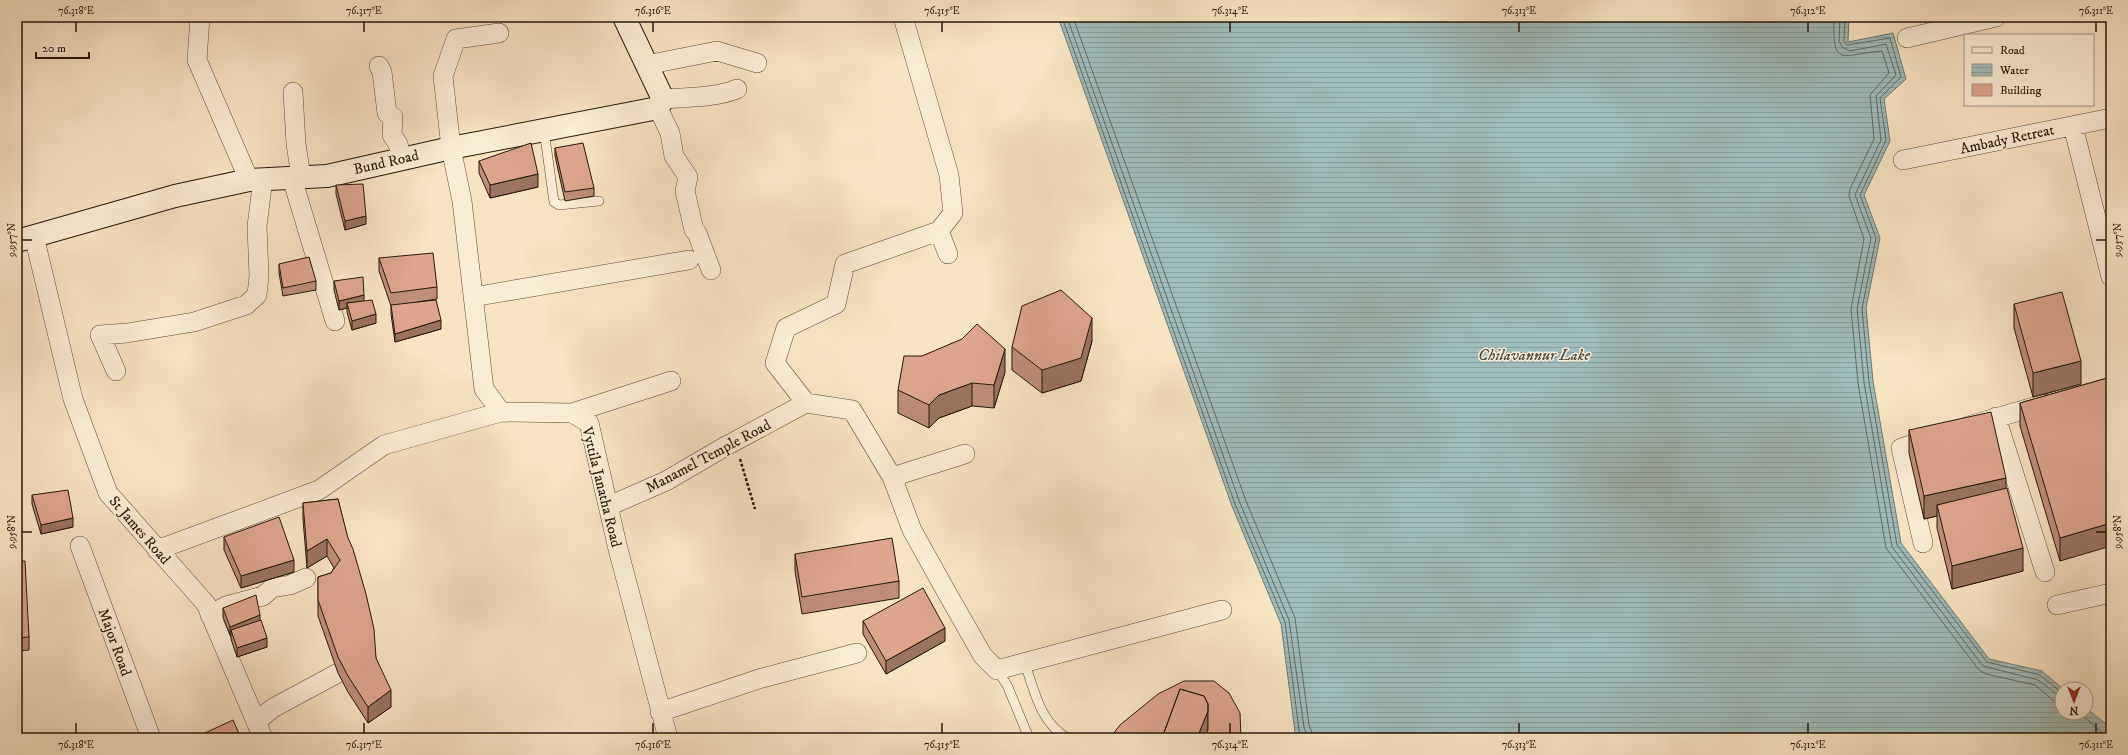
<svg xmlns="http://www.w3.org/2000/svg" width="2128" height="755" font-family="'IM FELL DW Pica',serif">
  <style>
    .water { fill: url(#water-rules); stroke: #6e7a75 }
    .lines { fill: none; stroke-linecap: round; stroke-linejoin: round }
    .shore { stroke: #626a64; stroke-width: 1 }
    .lane-casing { stroke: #594b39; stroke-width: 10 }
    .street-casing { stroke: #594b39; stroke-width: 20 }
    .secondary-casing { stroke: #24180b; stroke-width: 24 }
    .path { stroke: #24180b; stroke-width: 2.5; stroke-dasharray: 3 2; stroke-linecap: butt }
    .lane { stroke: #faedd7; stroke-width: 9 }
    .street { stroke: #faedd7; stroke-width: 19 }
    .secondary { stroke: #faedd7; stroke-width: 22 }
    .wall { fill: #bf8d78; stroke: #24180b }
    .shaded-wall { fill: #9b7362; stroke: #24180b }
    .building { fill: #dea48c; stroke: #24180b }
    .ticks { fill: none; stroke: #24180b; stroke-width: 1.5 }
    .labels { text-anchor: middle; stroke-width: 3; stroke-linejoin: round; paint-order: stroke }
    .street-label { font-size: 15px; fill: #24180b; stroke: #faedd7 }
    .water-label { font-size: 16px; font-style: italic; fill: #4f5149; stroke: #faedd7 }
    .neatline { fill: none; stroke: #24180b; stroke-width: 1.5 }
    .ticks-label { font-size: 10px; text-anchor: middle; fill: #24180b }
  </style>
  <defs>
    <pattern id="water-rules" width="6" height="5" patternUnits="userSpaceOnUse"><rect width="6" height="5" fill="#a0bcbc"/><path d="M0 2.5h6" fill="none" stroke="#8aa1a0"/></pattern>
  </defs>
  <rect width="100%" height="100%" fill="#f7e4c2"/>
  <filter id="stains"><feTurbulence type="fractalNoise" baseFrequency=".005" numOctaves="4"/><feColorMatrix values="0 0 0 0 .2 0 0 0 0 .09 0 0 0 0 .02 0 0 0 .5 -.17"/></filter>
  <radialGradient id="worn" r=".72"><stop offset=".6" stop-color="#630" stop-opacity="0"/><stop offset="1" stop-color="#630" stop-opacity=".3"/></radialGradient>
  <path class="water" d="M1058 17H1849L1848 42 1893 33 1906 79 1884 99 1890 141 1864 195 1880 238 1866 308 1873 381 1901 543 1989 659 2042 671 2063 689 2062 713H2086V708L2111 728V738H1301L1295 732 1281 624 1232 506Z"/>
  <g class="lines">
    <path class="shore" d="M1062 17 1235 504 1285 622 1299 730 1303 738
      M1067 17 1240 503 1289 620 1304 727 1308 738
      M1073 17 1246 501 1295 618 1309 725 1314 738
      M1834 17C1832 70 1842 54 1882 51L1889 73 1870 95 1874 139 1850 189 1849 196 1864 239 1851 309 1858 383 1886 548 1979 670 1986 674 2035 685 2054 701 2062 704
      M1840 17 1839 41 1842 47 1850 51 1886 44 1896 75 1876 96 1881 140 1855 195 1871 238 1857 309 1864 382 1892 547 1983 666 2038 680 2062 698
      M1845 17 1844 41 1847 45 1890 38 1901 77 1880 98 1886 140 1860 195 1876 238 1862 309 1869 382 1897 545 1987 662 2040 675 2062 693
      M2079 713 2104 734 2111 736"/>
    <defs>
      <path id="lane" d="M544 130 554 202 559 205 599 201
        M1025 664C1035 692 1040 722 1067 738
        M997 670 1007 685 1029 738"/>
      <path id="street" d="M200 17 197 60 249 180
        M903 17 949 175 953 213 939 231 845 264 836 304 786 328 775 363 806 403 852 410 892 477 912 530 947 593 983 656 997 670 1222 610
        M499 33 456 39 443 76 451 148 462 201 484 389 501 412 572 413 589 423 618 549 668 738
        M1907 38 1996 17
        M646 65 717 51 757 63
        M379 66 382 72 387 113 393 117 392 135 398 144 402 159
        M293 92 296 144 301 177
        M663 99C687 97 715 98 737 89
        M658 108 670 133 674 156 688 177 685 191 694 230 697 233 711 270
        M2073 126 2111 277
        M1903 160 2111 118
        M292 178 335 321
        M939 231 948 254
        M34 236 73 399 108 493 206 604 263 738
        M473 297 689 260
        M116 371 100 335 127 333 194 322 246 305 257 295 259 276 257 226 263 179
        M572 413 671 381
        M1996 417 2045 572
        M1968 426 2044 404
        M892 477 965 454
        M609 506 666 481 726 446 806 403
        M1923 543 1901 448 1933 438
        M80 546 151 738
        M157 550 319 490 384 445 501 412
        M2057 605 2111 593
        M210 615 226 606 263 596 272 588 290 585 306 578
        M660 712 762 678 857 653
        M256 722 273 708 338 673"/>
      <path id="secondary" d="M17 241 175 196 249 180 327 176 451 148 658 108 663 99 624 17"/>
    </defs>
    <use href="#lane" class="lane-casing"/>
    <use href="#street" class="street-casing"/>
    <use href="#secondary" class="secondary-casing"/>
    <path class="path" d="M740 459 755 509"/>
    <use href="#lane" class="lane"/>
    <use href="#street" class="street"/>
    <use href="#secondary" class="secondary"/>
  </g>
  <path class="wall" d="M555 148 594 188V196L565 201 555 156Z
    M479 161 538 187 490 198 479 173Z
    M336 185 366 224 345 230 336 194Z
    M379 258 437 287V299L417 302 441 329 395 342 391 314V306L379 271Z
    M279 264 316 281V290L283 296 279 273Z
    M334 281 364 301 376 323 352 330 347 312V308L339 310 334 290Z
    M2014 304 2081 384 2033 397 2014 328Z
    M1092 341 1081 381 1042 393 1012 370V347Z
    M1005 372 994 408 972 406 939 418 929 428 898 413V390Z
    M2111 377 2060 561 2020 426V403Z
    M1909 430 2006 488 2023 571 1952 589 1937 528V516L1924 519 1909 453Z
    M32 495 73 527 41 534 32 504Z
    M338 499 376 658 391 707 368 723 348 692 338 673 318 616V577L331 573 334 568 327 556 307 568 303 519V503Z
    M224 537 294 572 241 588 224 550Z
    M795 554 899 581V598L802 614 795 571Z
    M17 561 29 637V650L17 651Z
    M223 608 260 620 267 647 237 657 231 639V635H230L223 617Z
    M863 621 945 641 886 674 863 634Z"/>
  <path class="shaded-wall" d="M538 174V187L490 198V185Z
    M366 216V224L345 230V221Z
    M364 295V303H347V308L339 310V301Z
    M376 314V323L352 330V321Z
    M1092 318V341L1081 381 1042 393V370Z
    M441 320V329L395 342V334Z
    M1005 349V372L994 408V385Z
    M2081 361V384L2033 397V373Z
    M972 383V406L939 418 929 428V405L939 395Z
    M2006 478V501L1937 505V516L1924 519V496Z
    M73 518V527L41 534V525Z
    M2111 523V546L2060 561V538Z
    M327 539V556L307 568V551Z
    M2023 548V571L1952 589V566Z
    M294 560V572L241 588V576Z
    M260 615V624L231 630V635H230V627Z
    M945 628V641L886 674V661Z
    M267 638V647L237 657V648Z
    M391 690V707L368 723V707Z
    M1208 711V734L1206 738H1197Z"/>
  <path class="building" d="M531 143 538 174 490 185 479 161Z
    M583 143 594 188 565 192 555 148Z
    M363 184 366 216 345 221 336 185Z
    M433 253 437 287 391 293 379 258Z
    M309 257 316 281 283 288 279 264Z
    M363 277 364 295 339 301 334 281Z
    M1061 290 1092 318 1081 358 1042 370 1012 347 1022 306Z
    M2062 292 2081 361 2033 373 2014 304Z
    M372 300 376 314 352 321 347 303Z
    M436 300 441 320 395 334 391 305Z
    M977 324 1005 349 994 385 972 383 939 395 929 405 898 390 904 356H922L962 339Z
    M2111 377V523L2060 538 2020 403Z
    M1991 412 2006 478 1924 496 1909 430Z
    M2007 488 2023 548 1952 566 1937 505Z
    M68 490 73 518 41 525 32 495Z
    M338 499 348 538 353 549 366 594 374 629 376 658 391 690 368 707 348 676 338 657 318 600V577L331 573 340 560 327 539 307 551 303 503Z
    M279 517 294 560 241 576 224 537Z
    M892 538 899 581 802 597 795 554Z
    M17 561H25L29 637 17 638Z
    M923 588 945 628 886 661 863 621Z
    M256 595 260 615 230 627 223 608Z
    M261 620 267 638 237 648 231 630Z
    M1184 681H1214L1229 693 1240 713 1241 738H1204L1208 730V704L1204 696 1180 689 1162 738H1142L1137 736 1136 738H1110L1120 725 1158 694Z
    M1180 689 1204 696 1208 704V711L1197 738H1162Z
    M233 720 241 738H194Z
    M1137 736 1142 738H1136Z"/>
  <path class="ticks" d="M76 22V32M364 22V32M653 22V32M942 22V32M1230 22V32M1519 22V32M1808 22V32M2096 22V32M22 240H32M2096 240H2106M22 532H32M2096 532H2106M76 723V733M364 723V733M653 723V733M942 723V733M1230 723V733M1519 723V733M1808 723V733M2096 723V733"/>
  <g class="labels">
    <g class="street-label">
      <text transform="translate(2007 139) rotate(-12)" y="5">Ambady Retreat</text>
      <text transform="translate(386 162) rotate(-13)" y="5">Bund Road</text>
      <text transform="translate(708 456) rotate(-28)" y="5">Manamel Temple Road</text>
      <text transform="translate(602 487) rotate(76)" y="5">Vyttila Janatha Road</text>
      <text transform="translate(140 530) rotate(49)" y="5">St James Road</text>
      <text transform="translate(115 642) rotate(70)" y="5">Major Road</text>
    </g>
    <g class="water-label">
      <text x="1534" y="360">Chilavannur Lake</text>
    </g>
  </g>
  <rect width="2128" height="755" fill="none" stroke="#f7e4c2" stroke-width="44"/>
  <rect x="1964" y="34" width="130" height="72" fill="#faedd7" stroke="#a49885"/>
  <rect x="1972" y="47" width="20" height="6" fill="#faedd7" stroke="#a49885"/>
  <text x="2000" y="54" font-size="12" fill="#24180b">Road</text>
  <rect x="1972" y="64" width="20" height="12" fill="url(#water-rules)" stroke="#a49885"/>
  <text x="2000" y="74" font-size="12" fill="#24180b">Water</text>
  <rect x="1972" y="84" width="20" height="12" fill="#dea48c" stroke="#a49885"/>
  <text x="2000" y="94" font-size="12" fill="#24180b">Building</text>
  <g transform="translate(2074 701) rotate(180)"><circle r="19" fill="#faedd7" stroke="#a49885"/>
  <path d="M0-3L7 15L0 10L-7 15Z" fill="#8f2418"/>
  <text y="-6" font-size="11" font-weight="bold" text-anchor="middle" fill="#24180b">N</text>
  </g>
  <path d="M36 52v6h53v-6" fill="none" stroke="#24180b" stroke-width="2"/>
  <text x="42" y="52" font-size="12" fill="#24180b" stroke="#faedd7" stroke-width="3" paint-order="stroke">20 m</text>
  <rect x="22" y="22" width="2084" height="711" class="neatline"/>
  <g class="ticks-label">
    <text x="76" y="14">76.318°E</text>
    <text x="364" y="14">76.317°E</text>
    <text x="653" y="14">76.316°E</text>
    <text x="942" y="14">76.315°E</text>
    <text x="1230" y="14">76.314°E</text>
    <text x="1519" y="14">76.313°E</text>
    <text x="1808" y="14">76.312°E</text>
    <text x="2096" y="14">76.311°E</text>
    <text transform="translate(2117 240) rotate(-90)" y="4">9.957°N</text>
    <text transform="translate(11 240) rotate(-90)" y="4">9.957°N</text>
    <text transform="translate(2117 532) rotate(-90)" y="4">9.958°N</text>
    <text transform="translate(11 532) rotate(-90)" y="4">9.958°N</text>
    <text x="76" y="748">76.318°E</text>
    <text x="364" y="748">76.317°E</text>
    <text x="653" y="748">76.316°E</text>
    <text x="942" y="748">76.315°E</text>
    <text x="1230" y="748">76.314°E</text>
    <text x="1519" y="748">76.313°E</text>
    <text x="1808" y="748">76.312°E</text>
    <text x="2096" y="748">76.311°E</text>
  </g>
  <rect width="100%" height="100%" filter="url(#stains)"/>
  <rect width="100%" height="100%" fill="url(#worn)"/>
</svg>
